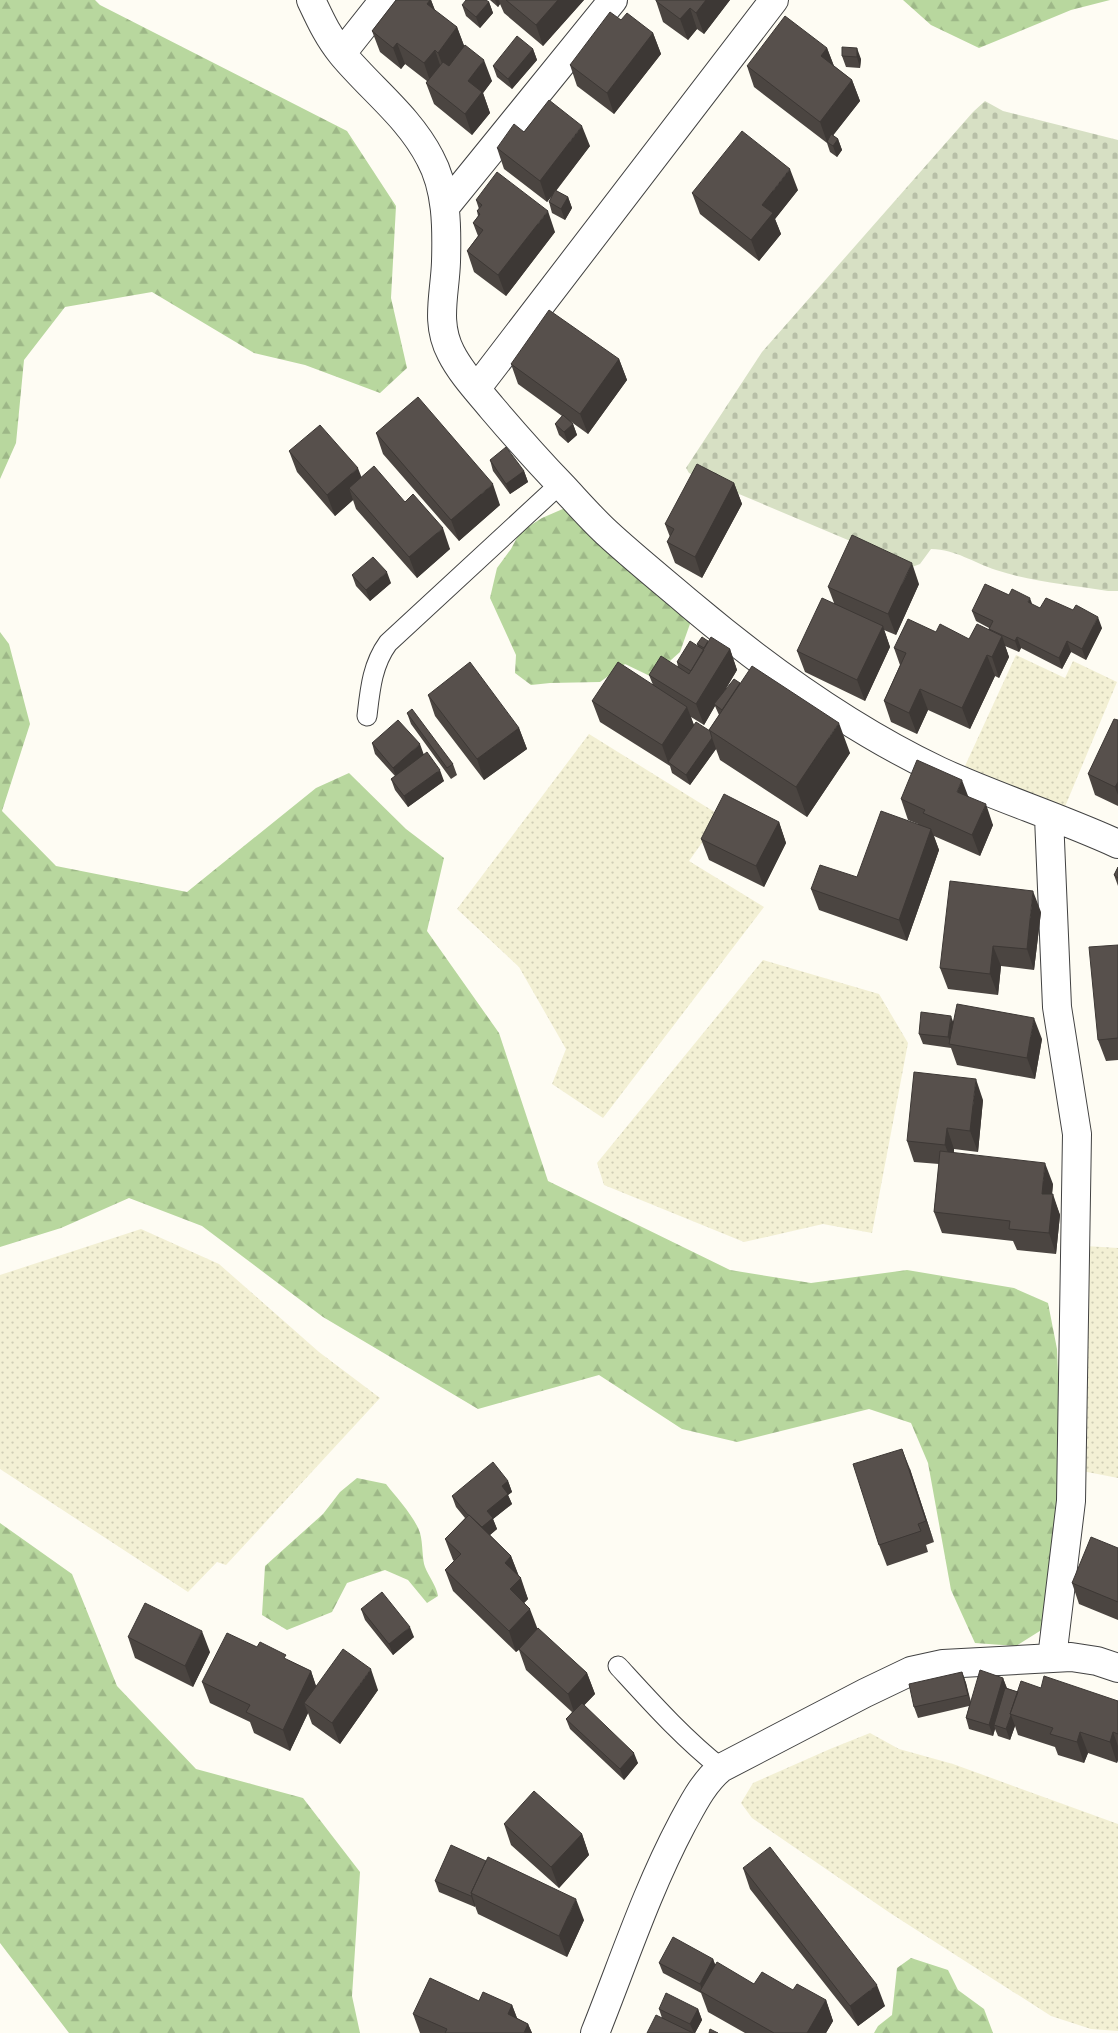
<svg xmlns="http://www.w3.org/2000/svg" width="1118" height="2033" font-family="Lora,serif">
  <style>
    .farmland { fill: url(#farmland-dots) }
    .forest { fill: url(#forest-firs) }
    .cemetery { fill: url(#cemetery-stones) }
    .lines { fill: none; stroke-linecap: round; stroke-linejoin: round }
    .service-casing { stroke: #424242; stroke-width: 21 }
    .minor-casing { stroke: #424242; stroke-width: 30 }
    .service { stroke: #fff; stroke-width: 19 }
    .minor { stroke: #fff; stroke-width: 28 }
    .wall { fill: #4b4541; fill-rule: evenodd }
    .shaded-wall { fill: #3d3835 }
    .building { fill: #57504c; stroke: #3d3835 }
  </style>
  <defs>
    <pattern id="farmland-dots" width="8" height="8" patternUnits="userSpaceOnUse" patternTransform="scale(1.25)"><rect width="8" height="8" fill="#f3f0d4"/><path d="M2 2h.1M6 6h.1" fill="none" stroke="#cfcdb5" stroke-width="1.8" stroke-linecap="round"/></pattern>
    <pattern id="forest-firs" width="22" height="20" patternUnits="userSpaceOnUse" patternTransform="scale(1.25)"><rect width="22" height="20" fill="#b8d79e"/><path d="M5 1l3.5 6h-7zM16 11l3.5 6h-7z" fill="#9db787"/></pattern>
    <pattern id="cemetery-stones" width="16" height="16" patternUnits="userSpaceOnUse" patternTransform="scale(1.25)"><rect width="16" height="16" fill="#d7e0c4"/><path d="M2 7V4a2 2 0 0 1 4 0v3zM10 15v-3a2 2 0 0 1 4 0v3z" fill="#b7bfa7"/></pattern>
  </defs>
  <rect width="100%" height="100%" fill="#fefcf3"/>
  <path class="farmland" d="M1016 655 1065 678 1073 661 1117 682 1064 809 965 766Z
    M589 734 721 816 689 861 764 907 603 1118 552 1084 566 1049 519 967 457 909Z
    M763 960 879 994 908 1043 872 1233 823 1224 744 1242 604 1185 597 1163Z
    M141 1229 219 1264 319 1352 380 1398 226 1565 217 1562 188 1592 0 1469V1275Z
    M1086 1246 1118 1248V1478L1082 1471Z
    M870 1733 899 1749 953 1764 1118 1824V2031L1091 2029 1051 2016 890 1913 752 1818 741 1803 753 1783 830 1749Z"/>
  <path class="forest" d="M0 0H95L100 5 347 131 396 206 391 298 407 368 380 393 305 365 254 353 152 292 65 307 24 360 16 443 0 479Z
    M903 0H1110L1071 10 979 48 931 25Z
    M565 508 691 621 680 652 652 677 625 664 600 682 550 683 531 685 515 673 516 655 490 598 497 568 511 549 520 532 542 518Z
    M0 632 9 644 30 724 2 811 56 866 187 892 316 788 349 773 406 829 444 858 427 931 499 1033 548 1181 730 1270 811 1283 907 1270 1014 1288 1048 1303 1057 1349 1062 1472 1043 1629 1016 1646 975 1643 951 1590 928 1463 911 1423 869 1409 737 1442 682 1429 599 1375 478 1409 323 1317 202 1226 129 1198 61 1228 0 1247Z
    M357 1478 386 1484C396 1497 415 1517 420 1533 423 1543 422 1560 425 1567 429 1577 436 1585 438 1596L427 1603 408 1580 385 1570 347 1583 332 1612 287 1630 262 1615 265 1566 323 1514 340 1492Z
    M0 1523 72 1574 117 1686 196 1769 303 1798 360 1872 352 1996 360 2033H69L0 1943Z
    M911 1958 948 1970 958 1990 984 2009 993 2033H874L878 2026 892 2015 897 1968Z"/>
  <path class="cemetery" d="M985 101 1003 111 1118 140V591H1108C1071 585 1032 582 996 570 972 562 957 550 931 549L920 564 912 567 689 473 686 468 762 352 973 112Z"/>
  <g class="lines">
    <defs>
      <path id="service" d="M367 716C370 690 372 665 388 643L560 484
        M618 1666C651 1702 683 1738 721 1768"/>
      <path id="minor" d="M311 0C320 19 328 37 342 54 371 89 409 117 430 158 447 189 447 227 446 262 445 294 435 323 451 353 461 373 478 391 492 408 515 435 538 461 563 487 577 502 591 518 606 532 633 557 663 581 691 605 767 669 849 728 939 771 998 798 1059 817 1118 844
        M342 53 384 0
        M445 207 613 0
        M476 389 774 0
        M1049 817 1057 1007 1077 1134 1071 1501 1052 1658
        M595 2033C623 1963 647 1890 682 1824 693 1804 703 1783 721 1768L865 1693 911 1671 943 1664 1071 1657 1097 1661 1118 1668"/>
    </defs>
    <use href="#service" class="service-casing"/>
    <use href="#minor" class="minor-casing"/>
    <use href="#service" class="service"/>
    <use href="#minor" class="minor"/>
  </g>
  <path class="wall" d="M396 0H431L435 11 457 27 464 46 492 81 483 93 490 113 472 135 434 104 426 83 427 81 405 64 401 69 380 52 372 31Z
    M490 0H584L543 46 504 13 500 4 498 7Z
    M656 0H730L704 34 697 29 688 40 663 22 656 1Z
    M489 2 493 13 480 28 466 16 462 5Z
    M621 20 653 33 661 54 614 114 577 86 570 65Z
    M842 47 861 59 860 68 846 67 842 56Z
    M827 48 834 66 852 80 860 101 833 135 838 139 842 150 837 157 830 152 827 143 754 87 747 66Z
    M533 49 537 60 512 89 497 77 493 66Z
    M524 132 590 146 556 191 568 197 572 208 565 220 552 213 549 202 552 196 547 202 504 169 497 148Z
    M798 190 775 219 781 234 759 261 700 214 692 193Z
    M476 200 555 232 506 296 474 272 467 251 478 236 473 223 478 216 477 211 479 209Z
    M619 359 627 380 588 434 570 421 573 424 577 435 568 443 559 435 555 424 562 416 518 384 511 364Z
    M376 433 500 505 459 541 383 454Z
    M289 451 361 477 405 502 450 549 417 578 356 509 353 500 335 516 297 472Z
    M490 460 524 471 528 482 510 494 493 471Z
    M734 483 742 504 702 578 675 563 667 542 670 537 665 524Z
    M352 575 391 583 370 601 356 586Z
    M919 584 896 635 884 630 890 647 865 701 805 672 797 651 834 603 828 587Z
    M1009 595 1040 608 1102 628 1086 660 1071 652 1062 669 1021 648 1019 652 1005 646 1009 657 999 678 995 676 970 729 928 710 917 734 891 722 884 701 900 665 894 648 936 632 969 639 989 630V628L976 621 972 611Z
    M708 642 730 649 737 670 724 692 740 683 850 753 807 817 720 760 716 749 690 785 672 773 670 766 600 722 592 701 653 685 649 675 678 667 677 662 698 647 697 644ZM715 706 719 715 709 730 710 731 694 725 691 717 704 725Z
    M428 695 519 728 527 749 484 780 435 716Z
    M407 713 453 764 457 775 451 779 411 724Z
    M1118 720V806L1095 795 1088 774Z
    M372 743 423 754 444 781 408 807 395 790 391 779 395 776 375 754Z
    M968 796 993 825 980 856 934 836 939 850 907 941 819 910 811 889 857 877 918 824 908 820 901 799Z
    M779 822 786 843 764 887 709 860 701 839Z
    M1118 867V886L1114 875Z
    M1041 912 1034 970 1001 966 998 995 948 989 940 968Z
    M1118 945V1060L1106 1061 1098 1040Z
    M953 1022 1042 1039 1035 1079 957 1065 951 1048 923 1044 919 1034Z
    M983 1100 978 1152 954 1149V1153L1053 1184 1052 1194 1060 1215 1056 1254 1017 1250 1013 1241 942 1233 934 1212 939 1164 914 1162 907 1141Z
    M910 1469 934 1542 926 1545 928 1552 887 1566 879 1545Z
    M508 1481 512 1492 508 1495 512 1504 493 1519 497 1529 490 1535 511 1556 528 1599 524 1603 537 1629 587 1673 595 1694 584 1705 638 1763 624 1780 570 1729 566 1719 572 1712 526 1670 519 1650 516 1652 453 1591 445 1570 454 1561 453 1560 445 1539 465 1518 456 1507 452 1496Z
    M1118 1548V1620L1079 1604 1072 1583Z
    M361 1609 414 1637 393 1655 365 1620Z
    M128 1637 210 1652 193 1687 135 1658Z
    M288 1660 311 1671 316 1686 378 1690 340 1744 312 1724 308 1713 290 1751 254 1733 250 1722 210 1703 202 1682Z
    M962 1672 966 1683 971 1702 1003 1678 1007 1688 1018 1692 1041 1688 1118 1701V1760L1117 1763 1088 1753 1084 1763 1058 1755 1055 1747 1018 1735 1015 1726 1010 1740 998 1736 995 1729 993 1736 969 1729 966 1718 969 1706 918 1718 914 1707Z
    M504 1824 582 1834 589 1855 559 1888 511 1845Z
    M743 1868 885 2006 858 2026 750 1889Z
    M435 1881 584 1920 567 1957 478 1914 475 1906V1907L439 1892Z
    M713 1959 715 1965 754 1984 793 1990 826 2000 833 2021 826 2033H745L708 2012 701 1993 663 1973 659 1963Z
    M479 2001 512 2005 517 2018 528 2024 532 2033H420L413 2014Z
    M659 2009H698L702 2020 695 2033H647L662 2018Z"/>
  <path class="shaded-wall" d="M430 0H431L439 20 427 4Z
    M495 0H499L500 4 498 7Z
    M558 0H584L543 46 536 25Z
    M706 0H730L704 34 696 13Z
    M489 2 493 13 480 28 476 17Z
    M690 8 697 29 688 40 680 19Z
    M457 27 465 48 446 74 438 53Z
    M653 33 661 54 614 114 607 93Z
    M397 43 405 64 401 69 393 48Z
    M827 48 835 69 821 56Z
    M857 48 861 59 860 68 857 57Z
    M533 49 537 60 512 89 508 79Z
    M435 50 442 71 431 84 424 63Z
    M484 60 492 81 483 93 490 113 472 135 465 114 468 81Z
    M852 80 860 101 828 142H827L820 122Z
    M582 126 590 146 547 202 540 181Z
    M838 139 842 150 837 157 833 146Z
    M790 169 798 190 775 219 781 234 759 261 751 240 762 205Z
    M568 197 572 208 565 220 561 209Z
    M548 211 555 232 506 296 498 275Z
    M619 359 627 380 588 434 580 414Z
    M573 424 577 435 568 443 564 432Z
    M358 468 366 489 349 488 353 500 335 516 327 495Z
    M524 471 528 482 510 494 506 484Z
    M734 483 742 504 702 578 695 557Z
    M493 484 500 505 459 541 451 520Z
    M443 528 450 549 417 578 409 557Z
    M912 563 919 584 896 635 888 614Z
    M387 572 391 583 370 601 366 590Z
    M1030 598 1034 609 1028 602Z
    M1098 617 1102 628 1086 660 1082 649Z
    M883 626 890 647 865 701 857 680Z
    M1002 636 1009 657 999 678 992 657Z
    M1017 637 1021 648 1019 652 1015 641Z
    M1067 641 1071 652 1062 669 1059 658Z
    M730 649 737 670 716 705 714 704 715 706 704 725 696 704Z
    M987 655 995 676 970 729 962 708Z
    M920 689 928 710 917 734 909 713Z
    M687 707 695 728 668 762 662 745Z
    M839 723 850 753 807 817 796 787Z
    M519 728 527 749 484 780 477 759Z
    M712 738 716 749 690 785 686 775Z
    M420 744 424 755 397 779 393 768Z
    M440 770 444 781 408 807 404 796Z
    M962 780 970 801 957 792Z
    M1118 782V795L1115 787Z
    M986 804 993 825 980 856 972 835Z
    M779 822 786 843 764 887 756 866Z
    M931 829 939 850 907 941 899 920Z
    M1033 891 1041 912 1034 970 1027 949Z
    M993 946 1001 966 998 995 990 974Z
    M951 1016 955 1027 951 1044 948 1037Z
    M1034 1018 1042 1039 1035 1079 1027 1058Z
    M976 1079 983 1100 978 1152 970 1131Z
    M947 1128 954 1149 953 1166 945 1145Z
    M1045 1163 1053 1184 1050 1215 1042 1194Z
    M1053 1194 1060 1215 1056 1254 1049 1233Z
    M902 1449 910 1469 934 1542 926 1521Z
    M508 1481 512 1492 508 1495 512 1504 493 1519 497 1529 484 1540 480 1529 487 1511 502 1486Z
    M511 1556 519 1577 505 1563Z
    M521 1578 528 1599 517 1610 510 1589Z
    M530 1609 538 1630 516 1652 509 1631Z
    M410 1627 414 1637 393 1655 389 1644Z
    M202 1631 210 1652 193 1687 185 1666Z
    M371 1669 378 1690 340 1744 332 1723Z
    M311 1671 318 1692 304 1703 308 1713 290 1751 283 1730Z
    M962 1672 966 1683 971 1706 968 1695Z
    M587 1673 595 1694 575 1715 568 1694Z
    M1003 1678 1007 1689 994 1725 995 1729 993 1736 989 1725Z
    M1011 1715 1015 1726 1010 1740 1006 1729Z
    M1080 1732 1088 1753 1084 1763 1077 1742Z
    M1113 1732 1118 1746V1760L1117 1763 1110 1742Z
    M634 1753 638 1763 624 1780 620 1769Z
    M582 1834 589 1855 559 1888 551 1867Z
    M472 1895 475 1905V1907L471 1896Z
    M576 1899 584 1920 567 1957 559 1936Z
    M713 1959 717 1969 703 1992 700 1984Z
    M877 1985 885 2006 858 2026 850 2006Z
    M826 2000 833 2021 826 2033H807Z
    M512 2005 520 2026 508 2014Z
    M698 2009 702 2020 695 2033H694L690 2024Z
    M528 2024 532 2033H524Z"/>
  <path class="building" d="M396 0H430L427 4 457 27 438 53 435 50 424 63 397 43 393 48 372 31Z
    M466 0H486L489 2 476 17 462 5Z
    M506 0H558L536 25Z
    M656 0H706L696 13 690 8 680 19 656 1Z
    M610 12 621 20 627 13 653 33 607 93 570 65Z
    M785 16 827 48 821 56 852 80 820 122 747 66Z
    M517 36 533 49 508 79 493 66Z
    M465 45 484 60 468 81 482 92 465 114 426 83 443 62 449 66Z
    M842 47 857 48V57L842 56Z
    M549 100 582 126 540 181 497 148 514 124 524 132Z
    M742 131 790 169 762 205 773 213 751 240 692 193Z
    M831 134 838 139 833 146 827 142Z
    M497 172 548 211 498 275 467 251 483 230 473 223 480 214 477 211 482 205 476 200Z
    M555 190 568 197 561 209 549 202Z
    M549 310 619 359 580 414 511 364Z
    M418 397 493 484 451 520 376 433Z
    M563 415 573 424 564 432 555 424Z
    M320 425 358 468 327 495 289 451Z
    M506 447 524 471 506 484 490 460Z
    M697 464 734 483 695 557 667 542 674 529 665 524Z
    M374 466 405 502 413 494 443 528 409 557 349 488Z
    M852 535 912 563 888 614 828 587Z
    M373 557 387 572 366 590 352 575Z
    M985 584 1009 595 1012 589 1030 598 1028 602 1040 608 1046 598 1073 610 1076 605 1098 617 1082 649 1067 641 1059 658 1017 637 1015 641 989 629 993 621 972 611Z
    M822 598 883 626 857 680 797 651Z
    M908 619 936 632 940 624 969 639 977 624 1002 636 992 657 987 655 962 708 920 689 909 713 884 701 906 653 894 648Z
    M702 637 708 641 704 648 697 644Z
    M711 637 730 649 696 704 649 675 661 656 689 674Z
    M690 641 704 650 691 671 677 662Z
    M470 662 519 728 477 759 428 695Z
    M618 662 687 707 662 745 592 701Z
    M752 666 839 723 796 787 709 730Z
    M734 679 740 683 722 710 714 704Z
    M412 709 453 764 447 768 407 713Z
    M1114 719 1118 720V782L1115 787 1088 774Z
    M398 720 420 744 393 768 372 743Z
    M696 722 710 731 712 738 686 775 668 762Z
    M427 752 440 770 404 796 391 779Z
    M917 760 962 780 957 792 986 804 972 835 923 813 925 810 901 799Z
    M724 794 779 822 756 866 701 839Z
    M881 811 931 829 899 920 811 889 820 865 857 877Z
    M1118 867V878L1114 875Z
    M950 881 1033 891 1027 949 993 946 990 974 940 968Z
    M1118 945V1038L1098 1040 1089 947Z
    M957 1004 1034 1018 1027 1058 949 1044Z
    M921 1012 951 1016 948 1037 919 1034Z
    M914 1072 976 1079 970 1131 947 1128 945 1145 907 1141Z
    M940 1151 1045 1163 1042 1194H1053L1049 1233 1009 1229 1010 1221 934 1212Z
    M902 1449 926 1521 918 1524 921 1531 879 1545 853 1464Z
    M493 1462 508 1481 502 1486 508 1494 487 1511 493 1518 482 1527 469 1515H468L452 1496Z
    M469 1515 511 1556 505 1563 521 1578 510 1589 530 1609 509 1631 445 1570 461 1554 445 1539Z
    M1091 1537 1118 1548V1602L1072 1583Z
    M382 1592 410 1627 389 1644 361 1609Z
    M145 1603 202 1631 185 1666 128 1637Z
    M538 1628 587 1673 568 1694 519 1649Z
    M227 1633 257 1647 260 1642 286 1655 284 1658 311 1671 283 1730 246 1712 250 1705 202 1682Z
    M343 1649 371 1669 332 1723 304 1703Z
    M980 1670 1003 1678 989 1725 966 1718Z
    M962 1672 968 1695 914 1707 909 1684Z
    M1044 1676 1118 1701V1734L1113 1732 1110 1742 1080 1732 1077 1742 1050 1734 1053 1728 1010 1714 1021 1681 1041 1688Z
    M1005 1688 1018 1692 1010 1714 1011 1715 1006 1729 994 1725Z
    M582 1703 634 1753 620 1769 566 1719Z
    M534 1791 582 1834 551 1867 504 1824Z
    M451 1845 486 1861 471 1893 472 1895 471 1896 435 1881Z
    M770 1847 877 1985 850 2006 743 1868Z
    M488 1857 576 1899 559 1936 471 1893Z
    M673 1937 713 1959 700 1984 659 1963Z
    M717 1962 754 1984 762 1972 793 1990 797 1984 826 2000 807 2033H774L700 1991Z
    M430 1978 479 2001 483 1992 512 2005 508 2014 528 2024 524 2033H445L447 2029 413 2014Z
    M666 1993 698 2009 690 2024 659 2009Z
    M656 2015 693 2033H647Z
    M710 2029 718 2033H709Z"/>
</svg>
